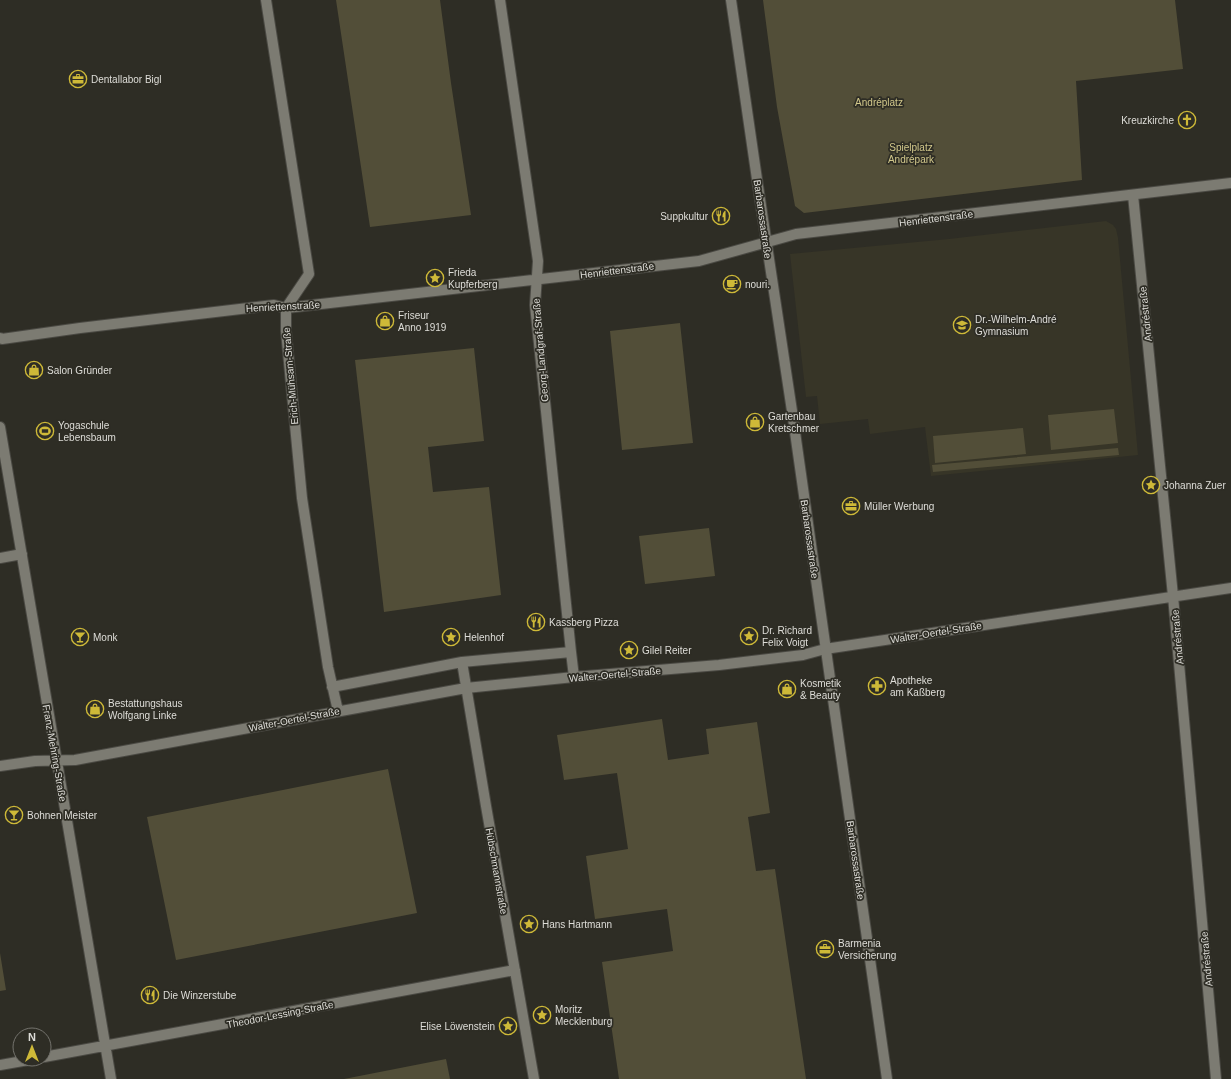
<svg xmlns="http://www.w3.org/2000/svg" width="1231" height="1079" font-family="Helvetica,sans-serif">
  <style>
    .built { fill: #373527 }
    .green { fill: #524e38 }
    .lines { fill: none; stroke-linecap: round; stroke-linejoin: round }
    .minor-casing { stroke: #4a4943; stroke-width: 12 }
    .tertiary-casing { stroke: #4a4943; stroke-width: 12 }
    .minor { stroke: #7c7b72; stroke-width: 10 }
    .tertiary { stroke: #7c7b72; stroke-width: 10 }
    .labels { text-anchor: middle; stroke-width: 3.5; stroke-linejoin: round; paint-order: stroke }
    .poi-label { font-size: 10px; fill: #deddd8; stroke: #2e2d25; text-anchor: start }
    .park-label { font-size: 10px; fill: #d2c88b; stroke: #2e2d25 }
    .street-label { font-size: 10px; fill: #deddd8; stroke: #2e2d25 }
  </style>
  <rect width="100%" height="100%" fill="#2e2d25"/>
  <path class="built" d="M1106 221 1113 225 1116 229 1118 238 1138 455 931 476 925 427 870 434 868 419 820 424 817 396 806 397 790 254 949 239Z"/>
  <path class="green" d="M336 0H440L451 83 471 215 370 227Z
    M763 0H1175L1183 69 1076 81 1082 180 804 213 795 206 777 107Z
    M680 323 693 443 622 450 610 331Z
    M474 348 484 441 428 447 433 492 489 487 501 595 384 612 355 360Z
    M1114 409 1118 443 1051 450 1048 415Z
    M1023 428 1026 454 935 463 933 436Z
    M1118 448 1119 455 933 472 932 465Z
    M709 528 715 576 645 584 639 536Z
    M662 719 668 760 709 754 706 729 757 722 770 813 748 817 756 871 775 869 806 1079H619L602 962 673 951 667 909 595 919 586 856 628 849 617 773 564 780 557 735Z
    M388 769 417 913 176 960 147 817Z
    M0 953 6 990 0 991Z
    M446 1059 450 1079H344Z"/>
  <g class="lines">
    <defs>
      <path id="minor" d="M266 0 309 274 286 308V331L302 498 328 667 338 711
        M500 0 538 261 535 305 571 652 574 677
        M1133 195 1173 596 1216 1079
        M0 338 2 339 80 328 274 305 286 308 699 261 796 234 1231 183
        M0 427 111 1079
        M0 558 22 554
        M462 662 486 806 534 1079
        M332 687 462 662 571 652
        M0 766 35 761 75 760 466 688 574 677 719 665 803 655 825 649 1231 588
        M44 1057 515 970
        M0 1065 34 1059"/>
      <path id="tertiary" d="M731 0 758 186 792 411 887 1079"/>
    </defs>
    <use href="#minor" class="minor-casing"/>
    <use href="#tertiary" class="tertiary-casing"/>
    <use href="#minor" class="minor"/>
    <use href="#tertiary" class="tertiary"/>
  </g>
  <defs>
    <symbol id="office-ring" viewBox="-11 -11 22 22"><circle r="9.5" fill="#2e2d25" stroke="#ceb938" stroke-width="1.5"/><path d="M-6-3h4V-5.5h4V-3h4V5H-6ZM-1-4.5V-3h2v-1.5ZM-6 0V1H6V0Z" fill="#ceb938"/></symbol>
    <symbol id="church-ring" viewBox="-11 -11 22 22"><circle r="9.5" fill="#2e2d25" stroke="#ceb938" stroke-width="1.5"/><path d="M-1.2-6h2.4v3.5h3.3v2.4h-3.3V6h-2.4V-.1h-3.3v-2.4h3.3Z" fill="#ceb938"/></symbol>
    <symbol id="restaurant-ring" viewBox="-11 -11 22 22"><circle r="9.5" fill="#2e2d25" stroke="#ceb938" stroke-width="1.5"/><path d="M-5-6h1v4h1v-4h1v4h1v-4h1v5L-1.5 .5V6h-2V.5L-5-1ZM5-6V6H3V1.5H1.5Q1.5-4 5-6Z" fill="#ceb938"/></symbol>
    <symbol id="sight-ring" viewBox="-11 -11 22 22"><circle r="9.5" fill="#2e2d25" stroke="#ceb938" stroke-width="1.5"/><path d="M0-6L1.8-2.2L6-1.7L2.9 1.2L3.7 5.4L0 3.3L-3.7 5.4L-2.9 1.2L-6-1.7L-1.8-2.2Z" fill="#ceb938"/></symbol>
    <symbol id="cafe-ring" viewBox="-11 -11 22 22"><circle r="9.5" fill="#2e2d25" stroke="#ceb938" stroke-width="1.5"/><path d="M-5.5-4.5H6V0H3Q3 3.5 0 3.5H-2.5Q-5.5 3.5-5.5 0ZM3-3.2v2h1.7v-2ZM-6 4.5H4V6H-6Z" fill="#ceb938"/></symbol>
    <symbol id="shop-ring" viewBox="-11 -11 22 22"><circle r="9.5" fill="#2e2d25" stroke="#ceb938" stroke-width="1.5"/><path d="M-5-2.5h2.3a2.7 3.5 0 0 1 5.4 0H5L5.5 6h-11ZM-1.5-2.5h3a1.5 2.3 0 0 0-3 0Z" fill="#ceb938"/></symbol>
    <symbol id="school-ring" viewBox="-11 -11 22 22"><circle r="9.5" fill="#2e2d25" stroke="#ceb938" stroke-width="1.5"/><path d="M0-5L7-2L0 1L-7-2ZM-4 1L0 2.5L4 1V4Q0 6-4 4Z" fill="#ceb938"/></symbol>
    <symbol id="stadium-ring" viewBox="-11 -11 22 22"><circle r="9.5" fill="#2e2d25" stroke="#ceb938" stroke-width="1.5"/><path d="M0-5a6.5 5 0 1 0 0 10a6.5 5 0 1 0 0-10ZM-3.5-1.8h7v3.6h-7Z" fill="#ceb938"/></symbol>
    <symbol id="bar-ring" viewBox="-11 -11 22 22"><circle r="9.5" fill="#2e2d25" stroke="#ceb938" stroke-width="1.5"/><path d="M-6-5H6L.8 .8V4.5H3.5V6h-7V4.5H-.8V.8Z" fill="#ceb938"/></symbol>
    <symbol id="pharmacy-ring" viewBox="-11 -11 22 22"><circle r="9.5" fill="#2e2d25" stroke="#ceb938" stroke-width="1.5"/><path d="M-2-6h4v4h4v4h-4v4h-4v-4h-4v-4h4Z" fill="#ceb938"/></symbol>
  </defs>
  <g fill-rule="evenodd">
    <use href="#office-ring" x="68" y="69" width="20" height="20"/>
    <use href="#church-ring" x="1177" y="110" width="20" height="20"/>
    <use href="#restaurant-ring" x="711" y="206" width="20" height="20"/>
    <use href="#sight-ring" x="425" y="268" width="20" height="20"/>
    <use href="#cafe-ring" x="722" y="274" width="20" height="20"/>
    <use href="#shop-ring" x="375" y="311" width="20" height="20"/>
    <use href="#school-ring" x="952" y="315" width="20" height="20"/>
    <use href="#shop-ring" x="24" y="360" width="20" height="20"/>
    <use href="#shop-ring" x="745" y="412" width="20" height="20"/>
    <use href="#stadium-ring" x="35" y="421" width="20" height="20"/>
    <use href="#sight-ring" x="1141" y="475" width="20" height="20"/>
    <use href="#office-ring" x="841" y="496" width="20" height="20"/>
    <use href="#restaurant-ring" x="526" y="612" width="20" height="20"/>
    <use href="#sight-ring" x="739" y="626" width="20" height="20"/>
    <use href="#bar-ring" x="70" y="627" width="20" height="20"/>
    <use href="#sight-ring" x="441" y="627" width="20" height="20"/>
    <use href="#sight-ring" x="619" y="640" width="20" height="20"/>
    <use href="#pharmacy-ring" x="867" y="676" width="20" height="20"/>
    <use href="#shop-ring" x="777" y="679" width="20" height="20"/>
    <use href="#shop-ring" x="85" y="699" width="20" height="20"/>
    <use href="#bar-ring" x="4" y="805" width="20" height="20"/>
    <use href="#sight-ring" x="519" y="914" width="20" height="20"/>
    <use href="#office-ring" x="815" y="939" width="20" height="20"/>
    <use href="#restaurant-ring" x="140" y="985" width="20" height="20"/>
    <use href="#sight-ring" x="532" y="1005" width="20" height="20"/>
    <use href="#sight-ring" x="498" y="1016" width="20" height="20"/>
  </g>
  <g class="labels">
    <g class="poi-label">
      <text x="91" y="83">Dentallabor Bigl</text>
      <text x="1174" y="124" text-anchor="end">Kreuzkirche</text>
      <text x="708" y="220" text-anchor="end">Suppkultur</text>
      <text x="448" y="276">Frieda<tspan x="448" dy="12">Kupferberg</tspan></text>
      <text x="745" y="288">nouri.</text>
      <text x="398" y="319">Friseur<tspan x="398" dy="12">Anno 1919</tspan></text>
      <text x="975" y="323">Dr.-Wilhelm-André<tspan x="975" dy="12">Gymnasium</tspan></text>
      <text x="47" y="374">Salon Gründer</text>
      <text x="768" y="420">Gartenbau<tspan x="768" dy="12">Kretschmer</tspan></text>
      <text x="58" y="429">Yogaschule<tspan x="58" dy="12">Lebensbaum</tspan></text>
      <text x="1164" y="489">Johanna Zuer</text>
      <text x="864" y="510">Müller Werbung</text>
      <text x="549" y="626">Kassberg Pizza</text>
      <text x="762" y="634">Dr. Richard<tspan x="762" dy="12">Felix Voigt</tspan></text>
      <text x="93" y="641">Monk</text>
      <text x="464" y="641">Helenhof</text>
      <text x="642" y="654">Gilel Reiter</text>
      <text x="890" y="684">Apotheke<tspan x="890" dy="12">am Kaßberg</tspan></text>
      <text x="800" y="687">Kosmetik<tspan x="800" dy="12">&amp; Beauty</tspan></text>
      <text x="108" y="707">Bestattungshaus<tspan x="108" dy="12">Wolfgang Linke</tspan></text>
      <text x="27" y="819">Bohnen Meister</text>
      <text x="542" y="928">Hans Hartmann</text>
      <text x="838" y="947">Barmenia<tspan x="838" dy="12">Versicherung</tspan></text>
      <text x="163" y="999">Die Winzerstube</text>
      <text x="555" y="1013">Moritz<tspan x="555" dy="12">Mecklenburg</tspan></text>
      <text x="495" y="1030" text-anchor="end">Elise Löwenstein</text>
    </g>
    <g class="park-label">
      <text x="879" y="106">Andréplatz</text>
      <text x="911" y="151">Spielplatz<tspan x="911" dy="12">Andrépark</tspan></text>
    </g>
    <g class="street-label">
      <text transform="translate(936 218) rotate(-7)" y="4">Henriettenstraße</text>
      <text transform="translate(763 219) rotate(82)" y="4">Barbarossastraße</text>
      <text transform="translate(617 270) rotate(-7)" y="4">Henriettenstraße</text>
      <text transform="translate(283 306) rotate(-3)" y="4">Henriettenstraße</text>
      <text transform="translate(1145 314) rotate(-96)" y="4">Andréstraße</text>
      <text transform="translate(540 350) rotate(-95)" y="4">Georg-Landgraf-Straße</text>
      <text transform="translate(290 376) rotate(-95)" y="4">Erich-Mühsam-Straße</text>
      <text transform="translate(810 539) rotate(82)" y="4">Barbarossastraße</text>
      <text transform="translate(936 632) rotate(-9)" y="4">Walter-Oertel-Straße</text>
      <text transform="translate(1177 637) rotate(-95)" y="4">Andréstraße</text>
      <text transform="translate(615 674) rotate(-5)" y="4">Walter-Oertel-Straße</text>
      <text transform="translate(294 719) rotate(-11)" y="4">Walter-Oertel-Straße</text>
      <text transform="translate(55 753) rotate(80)" y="4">Franz-Mehring-Straße</text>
      <text transform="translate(856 860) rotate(82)" y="4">Barbarossastraße</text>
      <text transform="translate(497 871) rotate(80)" y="4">Hübschmannstraße</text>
      <text transform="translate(1206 959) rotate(-95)" y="4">Andréstraße</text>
      <text transform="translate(280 1014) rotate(-11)" y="4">Theodor-Lessing-Straße</text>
    </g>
  </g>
  <g transform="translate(32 1047)"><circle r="19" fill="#2e2d25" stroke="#74736d"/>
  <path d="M0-3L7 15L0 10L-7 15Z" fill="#ceb938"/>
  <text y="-6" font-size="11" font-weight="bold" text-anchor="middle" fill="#deddd8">N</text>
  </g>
</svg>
